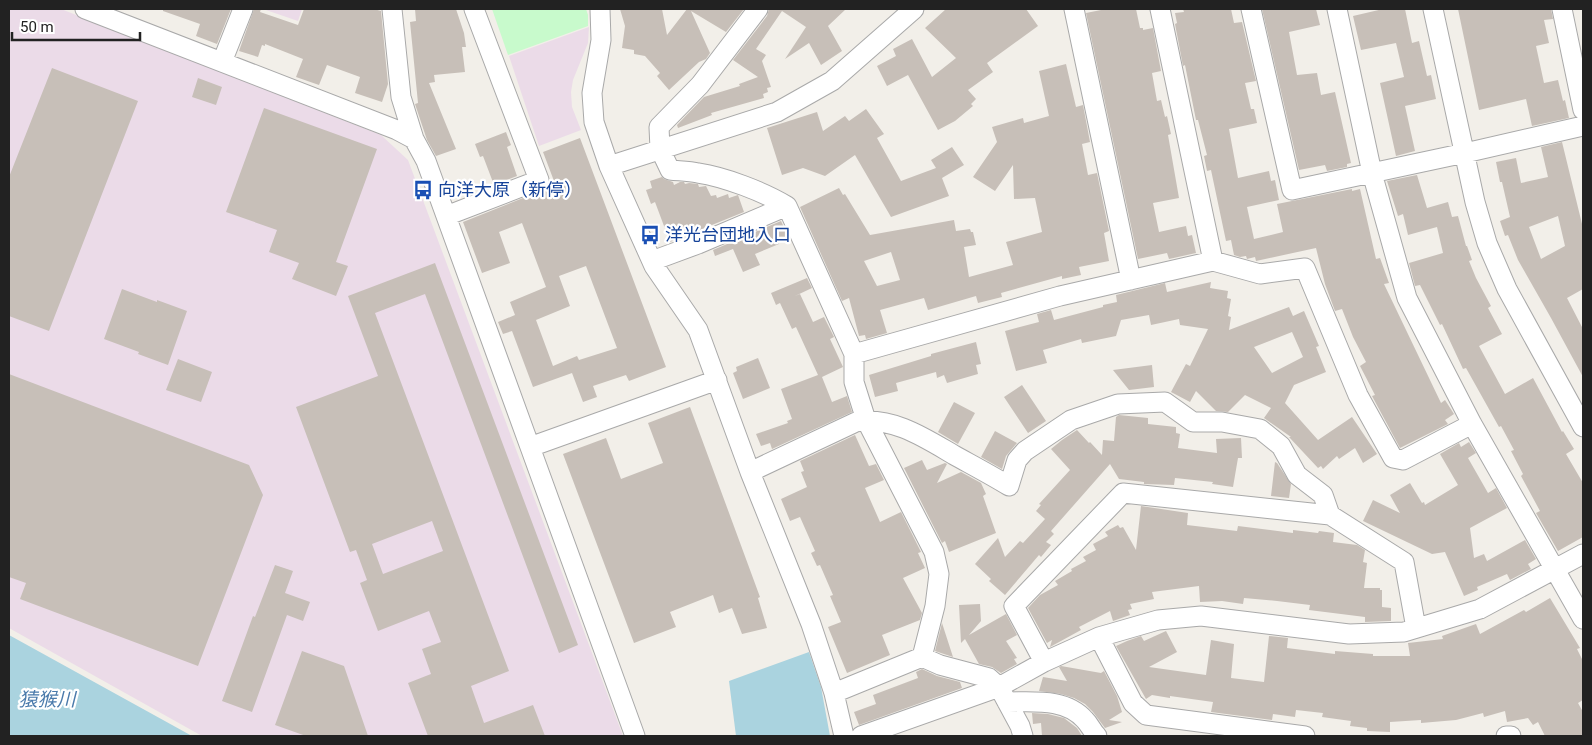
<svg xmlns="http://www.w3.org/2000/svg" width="1592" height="745" font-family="Roboto,'Noto Sans JP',sans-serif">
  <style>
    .industrial { fill: #ebdbe8 }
    .park { fill: #c8facc }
    .water { fill: #aad3df }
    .building { fill: #c7bfb8; fill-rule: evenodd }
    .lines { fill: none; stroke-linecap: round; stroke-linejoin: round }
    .minor-casing { stroke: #a9a9a9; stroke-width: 21 }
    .minor { stroke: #fff; stroke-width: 19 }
    .labels { text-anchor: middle; stroke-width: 4.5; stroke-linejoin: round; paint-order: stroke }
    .transit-label { font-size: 18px; fill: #164399; stroke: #fff; text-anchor: start }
    .water-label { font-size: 19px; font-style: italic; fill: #4a7aab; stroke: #fff }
  </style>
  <rect width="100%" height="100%" fill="#f2efe9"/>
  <path class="industrial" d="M9 9H61L381 135 408 160 623 736H202L9 628Z
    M263 9H302L298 21Z
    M589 27 588 43 573 80 571 92 572 107 581 130 539 146 509 56Z"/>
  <path class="park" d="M492 9H586L588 15V26L508 55Z"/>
  <path class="water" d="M9 635 192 736H9Z
    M809 652 821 687 830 736H736L729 681Z"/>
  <path class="building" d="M163 9H231L217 44 196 36 200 24 163 11Z
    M254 9H261L260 12 298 25 304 9H374L381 11 388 84 382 102 355 93 360 77 327 65 319 85 296 77 303 59 265 44V46L262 45 258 57 239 51Z
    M415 9H456L464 33 466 47H462L465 72 434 75 435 82 429 83 456 149 436 156 427 140 415 104 418 103 410 22 416 21Z
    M620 9H662L667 35 687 9H744L726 32 691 11 710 53 706 59 699 62 669 90 657 76 660 73 645 56 634 54V50L622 48 625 26Z
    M769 9H846L828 26 842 51 821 65 809 43 785 59 806 27 782 11 756 49 766 55 762 61 771 87 767 88 768 92 763 94 764 98 711 113 712 115 678 128 677 125 704 97 740 86 739 84 758 77 733 60 767 16Z
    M946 9H1026L1038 26 987 63 993 72 968 90 976 99 971 104 973 106 955 121 938 130 908 75 887 86 877 66 896 56 893 49 912 39 932 77 956 58 925 28Z
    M1106 9H1136L1140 28H1143V30L1153 28 1161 71 1152 73 1157 101 1161 100 1165 117 1167 116 1171 134 1168 135 1179 198 1153 203 1159 232 1186 226 1188 236 1192 235 1196 253 1169 259 1167 253 1138 259 1086 13Z
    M1183 9H1231L1234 23 1242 22 1256 81 1245 83 1251 109H1254L1257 123 1229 129 1238 178 1269 171 1271 181 1275 180 1279 200 1247 207 1254 239 1283 232 1277 204 1352 189V191L1360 189 1376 259 1380 258 1389 283 1384 284 1441 403 1445 400 1454 414 1445 420 1448 424 1400 448 1372 396 1375 395 1360 366 1366 362 1353 337 1342 309 1335 311 1325 284 1316 248 1256 261 1255 257 1247 259 1246 256 1240 257 1234 255 1231 240 1226 241 1211 170 1207 171 1204 156 1207 155 1198 120H1196L1185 65 1183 66 1175 24 1177 23 1175 13 1184 12Z
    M1262 9H1316L1320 25 1289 32 1297 75 1317 73 1321 95 1335 92 1351 163 1347 164V167L1327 171 1325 165 1299 170Z
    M1383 9H1405L1412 43 1419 41 1427 76 1431 75 1436 99 1405 106 1415 151 1396 156 1380 83 1404 77 1396 43 1361 50 1353 16Z
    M1458 9H1551L1553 19 1544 20 1549 43 1536 46 1544 83 1558 80 1563 101 1565 100 1569 118 1532 126 1526 99 1479 110Z
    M1066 64 1076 107 1083 105 1090 142 1082 144 1088 175 1097 173 1109 231 1104 233 1109 261 1079 267 1081 275 1062 279V276L1001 293 1002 297 978 303 976 296 928 310 924 298 880 310 887 333 866 339 865 335 859 336 849 298 842 301 800 207 839 188 843 195 845 194 870 235 954 220 956 231 970 229 971 232H973L976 245 964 247 969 277 1013 265 1006 242 1042 232 1035 198 1014 199 1013 165 995 191 973 177 997 142 992 127 1023 118 1024 123 1049 116 1039 71ZM891 252 900 280 877 286 864 261Z
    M52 68 138 101 49 331 9 316V177Z
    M198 78 222 87 216 105 192 97Z
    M264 108 377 149 336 262 348 266 336 296 292 279 299 263 269 252 277 230 226 212Z
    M866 109 884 134 877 138 901 181 936 168 931 160 952 147 964 165 942 178 949 196 891 217 855 155 825 176 803 168 782 175 767 128 817 112 823 131 845 116 849 121Z
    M506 132 511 145 507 147 517 176 494 185 483 156 480 157 475 144Z
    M580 138 666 367 629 381 626 375 593 386 597 397 583 402 572 373 533 387 512 331 503 334 498 322 515 315 510 302 546 287 522 223 499 232 510 263 482 273 463 222 543 190 547 187 550 183 554 181 543 152ZM586 266 617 348 579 360 577 356 553 366 536 320 570 306 559 276Z
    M1562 142 1583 228V289L1567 298 1583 329V377L1551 318 1518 260 1508 235 1505 236 1500 221 1510 217 1502 182H1500L1496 162 1516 158 1521 183 1548 177 1541 147ZM1558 216 1565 246 1541 259 1529 227Z
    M1417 175 1427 208 1448 202 1452 217 1458 216 1466 246H1467L1472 260 1469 261 1476 278 1491 306 1488 308 1502 334 1479 346 1505 394 1533 378 1562 432 1563 431 1574 449 1566 454 1583 483V537L1558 551 1536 513 1540 511 1521 476 1523 474 1511 451 1514 450 1501 426 1499 427 1466 368 1463 369 1442 324 1440 325 1420 285 1415 286 1409 263 1443 253 1437 227 1408 235 1403 214 1398 216 1387 181Z
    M662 177 664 179 673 182 674 185 680 182H684L685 184 689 183 698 184 699 187 706 186 711 196 716 195 717 198 728 194 729 198 738 195 744 212 670 242 655 202 651 204 646 190 652 188 650 181Z
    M781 221 789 238 778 242 779 244 755 254 760 265 743 272 733 249 715 256 713 250Z
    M435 263 578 645 559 653 425 294 375 313 509 671 471 686 484 723 533 705 545 736H428L408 683 431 674 422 649 441 642 429 611 378 631 360 583 367 580 356 550 350 552 296 407 378 376 348 296ZM432 521 443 551 383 574 372 544Z
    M807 278 812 288 795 296 800 294 813 322 824 317 834 337 830 339 843 367 822 377 832 402 847 396 852 412 772 449 770 443 761 446 756 434 788 423 787 421 792 419 781 389 818 375 796 327 792 329 780 303 776 305 771 293Z
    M1211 282 1210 288 1228 291 1227 298 1231 299 1228 316 1231 317 1229 330 1289 307 1293 316 1304 311 1319 346 1316 347 1326 372 1294 385 1285 403 1318 440 1352 417 1377 454 1363 463 1355 448 1339 459 1337 456 1323 469 1321 466 1318 468 1289 437H1291L1264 418 1271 408 1245 395 1228 412 1216 411 1196 391 1190 402 1171 392 1186 364 1190 366 1208 329 1180 325 1179 319 1151 325 1149 315 1121 320 1116 336 1082 343 1081 339 1043 350 1047 363 1016 371 1005 331 1039 322 1037 314 1051 310 1054 320 1103 307V305L1117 302 1116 295 1165 283 1167 292ZM1292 332 1303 357 1272 373 1254 347Z
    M122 289 157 302V300L187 311 168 365 138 354 139 352 104 339Z
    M976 342 981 364 976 365 978 374 947 383 944 375 937 378 936 372 896 383 898 391 875 397 869 375 931 356V354Z
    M758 358 770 388 743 399 733 373 737 371 736 367Z
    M178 359 212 372 201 402 166 390Z
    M1152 365 1154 387 1129 390 1113 370Z
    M9 374 249 465 263 495 198 666 20 599 26 583 9 577Z
    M1022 385 1046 421 1028 433 1004 397Z
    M954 402 975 413 958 444 938 432Z
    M690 407 760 597 758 598 767 628 742 634 732 608 719 613 713 595 670 612 676 627 634 643 563 454 606 438 621 479 663 463 648 423Z
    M1119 415 1148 418V424L1176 427V433L1180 434 1178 448 1217 453 1216 439 1241 438 1242 458H1238L1233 487 1212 484 1213 482 1175 478 1174 485 1144 484V482L1119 479 1110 464 1051 531 1054 534 1046 542 1051 545 1041 557 1039 555 1005 595 989 581 991 579 975 564 998 538 1005 557 1020 541 1023 543 1045 519 1036 511 1041 505 1039 504 1070 470 1051 449 1062 440 1077 430 1089 443 1090 442 1102 455 1103 440 1114 441 1116 417Z
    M995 431 1017 443 1006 456 1002 469 981 457Z
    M855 435 869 466 876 464 884 480 865 488 880 522 901 512 921 552 918 553 925 568 903 578 922 613 920 620 882 635 890 655 847 673 828 627 841 622 830 596 833 595 820 565 817 566 811 553 815 551 800 517 790 521 781 499 807 487 801 472 804 471 800 461Z
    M1469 442 1476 453 1468 458 1488 493 1496 488 1507 508 1470 528 1474 558 1484 554 1487 561 1525 540 1536 559 1528 564 1531 569 1510 580 1507 574 1477 587 1478 590 1464 596 1445 552 1432 554 1363 521 1373 500 1400 513 1390 495 1410 483 1422 503 1424 502 1425 505 1458 485 1440 454 1459 443 1461 447Z
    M922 460 927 470 945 463 947 464 937 483 961 472 981 483 986 494 983 496 996 533 949 552 945 541 942 543 904 468Z
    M1275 462 1277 463 1291 484 1289 498 1271 496Z
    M1141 506 1188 513 1187 525 1237 531 1238 526 1293 533V530L1318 533 1319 531 1334 533 1333 542 1357 545 1365 550 1363 562 1367 563 1364 588H1380V590H1382V607L1391 608V621L1365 622V617L1309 610 1310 605 1277 601 1244 598 1243 604 1222 601 1200 602 1199 586 1152 592 1154 599 1130 604 1132 609 1128 610 1130 615 1113 621 1110 611 1079 627 1081 630 1050 647 1052 640 1047 643 1028 608 1040 595 1058 585 1055 581 1072 571 1071 569 1086 561 1083 557 1096 550 1093 544 1108 536 1105 532 1118 525 1120 528 1123 527 1136 550Z
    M275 565 293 571 285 593 310 602 303 621 287 615 252 712 222 701 253 616 255 617Z
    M1550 598 1580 648 1577 649 1583 661V700L1578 703 1583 712V736H1545L1538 722 1533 725 1528 718 1507 722 1505 711 1484 717 1483 713 1456 720 1421 723V720L1390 722V732L1367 731V728L1350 726 1351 721 1322 717 1323 713 1296 710 1295 717 1273 714 1272 720 1211 712 1213 702 1170 696V698L1152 695 1146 699 1116 646 1127 641 1141 636 1144 641 1166 631 1177 652 1149 667 1206 675 1211 640 1234 644 1231 678 1264 682 1269 636 1288 638 1287 648 1335 654V651L1373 654V656H1410L1408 643 1443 639 1442 636 1476 624 1480 634 1524 610 1526 612Z
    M980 604 981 621 969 635 1006 614 1017 635 1006 641 1017 658 1014 659 1017 664 1001 673 992 667 979 664 965 639 961 643 959 605Z
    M942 623 953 657 935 651Z
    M302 651 344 666 368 736H306L275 725Z
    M1061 666 1101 673 1104 671 1117 696 1122 712 1109 720 1122 722 1105 728 1093 712 1085 704 1074 698 1061 694 1039 691 1043 677 1067 681 1059 667Z
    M922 669 937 676 960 682 962 688 859 725 854 712 876 704 873 695 918 678 916 672Z
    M1032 713 1048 714 1064 718 1077 728 1082 736H1042L1041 723 1033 724Z"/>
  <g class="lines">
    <defs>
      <path id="minor" d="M85 9 397 130 414 139
        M392 9 401 97 414 139 426 161 530 447 717 380
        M600 9 601 40 592 93 594 122 609 166 654 266 698 330 750 472 811 624 834 693 844 736
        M758 9 700 85 659 127 660 149 670 170C679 171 689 171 698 173 725 177 764 192 787 206L854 354V382L866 420 934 552 939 574 935 606 922 657 834 693
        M1074 9 1131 280
        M1160 9 1213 261
        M1251 9 1292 190 1465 153 1583 126
        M1337 9 1372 173 1407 298 1472 424 1583 619
        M1433 9 1475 202 1487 243 1507 289 1583 427
        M1562 9 1583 110
        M222 62 243 9
        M609 166 777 112 832 81 914 9
        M446 216 539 180 474 9
        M652 261 698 244 787 206
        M854 354 1060 296 1213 261 1260 274 1305 268 1358 395 1393 458 1403 460 1472 424
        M530 447 635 736
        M750 472 856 422C892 416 925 438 954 455 972 465 991 475 1009 486L1017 460 1025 451 1071 420 1118 404 1165 402 1193 422H1222L1260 429 1281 446 1297 475 1323 495 1330 515
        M1099 637 1133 703 1146 715 1305 736
        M922 657 940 665 989 678 999 687 1020 726 1023 736
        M1044 662 1014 606 1123 493 1330 515 1404 562 1416 628
        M1007 702C1034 702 1066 698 1085 720 1090 725 1092 731 1097 736
        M861 736 999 687 1044 662 1099 637 1158 620 1201 616 1349 634 1404 632 1480 609 1583 554
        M1506 736H1511"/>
    </defs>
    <use href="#minor" class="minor-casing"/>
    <use href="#minor" class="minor"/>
  </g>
  <defs>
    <symbol id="bus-bare" viewBox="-9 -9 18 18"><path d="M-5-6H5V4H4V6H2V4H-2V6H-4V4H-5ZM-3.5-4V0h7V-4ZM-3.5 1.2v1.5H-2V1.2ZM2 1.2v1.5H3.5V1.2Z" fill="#1a4fb4" stroke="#fff" stroke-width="2.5" paint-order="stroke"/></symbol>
  </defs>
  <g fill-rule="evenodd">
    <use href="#bus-bare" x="409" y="176" width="28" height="28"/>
    <use href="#bus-bare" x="636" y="221" width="28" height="28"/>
  </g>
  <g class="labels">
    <g class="transit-label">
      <text x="438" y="196">向洋大原（新停）</text>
      <text x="665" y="241">洋光台団地入口</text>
    </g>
    <g class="water-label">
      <text x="47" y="706">猿猴川</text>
    </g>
  </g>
  <rect width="1592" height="745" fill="none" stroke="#222222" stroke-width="20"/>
  <path d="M12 32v8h128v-8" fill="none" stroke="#222222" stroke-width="2.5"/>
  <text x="20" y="32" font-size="15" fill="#222222" stroke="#ffffff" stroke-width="4" paint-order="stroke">50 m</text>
</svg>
